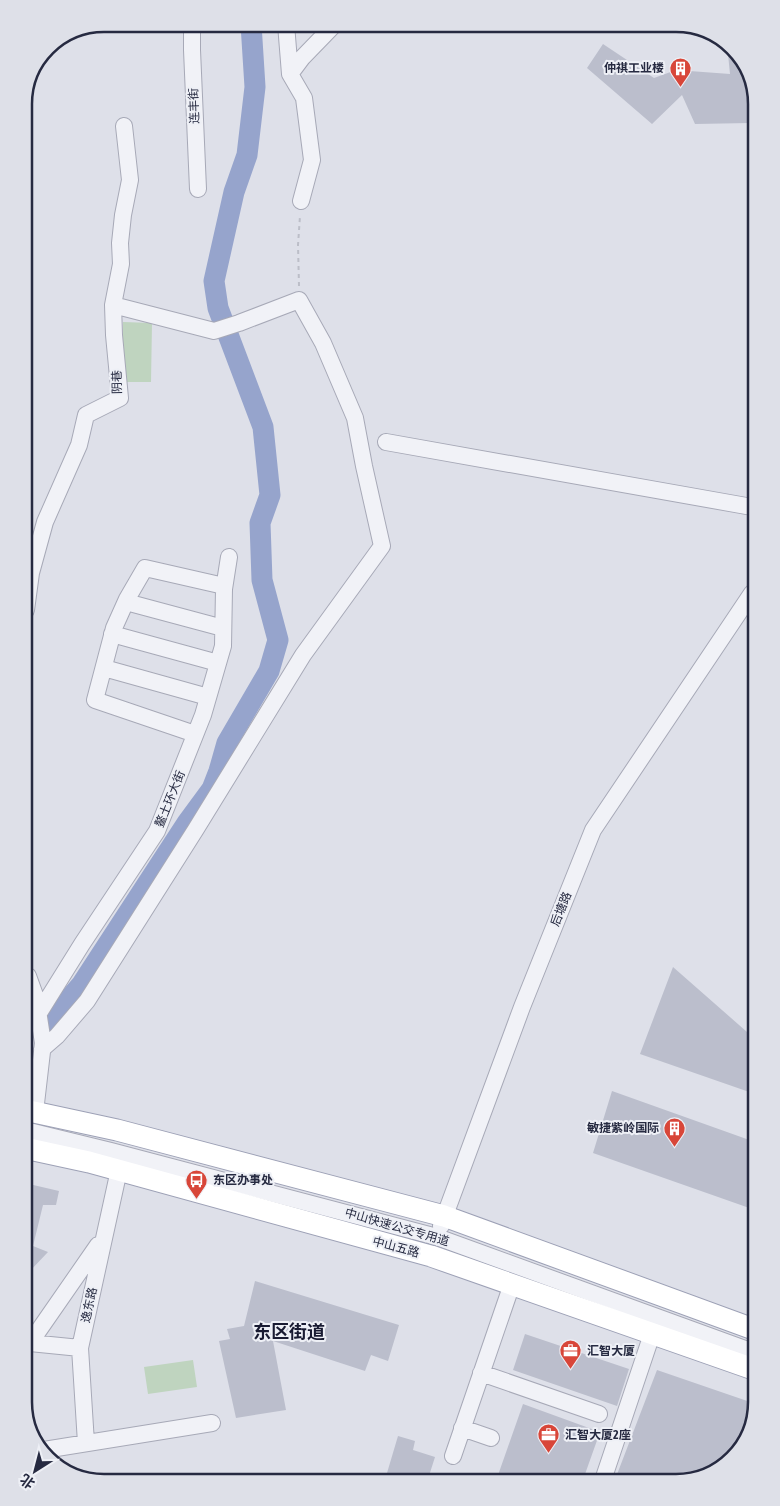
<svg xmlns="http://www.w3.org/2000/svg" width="780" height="1506" font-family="'Asap Condensed','Noto Sans SC',sans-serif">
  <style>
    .green { fill: #bfd4bf }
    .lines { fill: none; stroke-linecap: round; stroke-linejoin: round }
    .river { stroke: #96a4cc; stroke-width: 21 }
    .building { fill: #bbbecc }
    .minor-casing { stroke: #a7a9b7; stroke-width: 18 }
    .major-casing { stroke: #9da1b6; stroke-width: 23 }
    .path { stroke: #bcbec8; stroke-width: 2; stroke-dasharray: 4 4; stroke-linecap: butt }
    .minor { stroke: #f1f2f7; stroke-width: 16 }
    .major { stroke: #fff; stroke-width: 21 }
    .labels { text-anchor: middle; stroke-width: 4; stroke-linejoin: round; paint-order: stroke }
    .poi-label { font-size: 12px; font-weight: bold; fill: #262a41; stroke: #eef0f6; text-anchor: start }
    .street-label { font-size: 12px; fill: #262a41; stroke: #eef0f6 }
    .district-label { font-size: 18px; font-weight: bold; fill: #191b32; stroke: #eef0f6 }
    .rim { fill: none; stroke: #262a41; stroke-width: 2.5 }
  </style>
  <rect width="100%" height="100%" fill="#dee0e9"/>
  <path class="green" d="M123 322 152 323 151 382H123Z
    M193 1360 197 1387 148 1394 144 1367Z"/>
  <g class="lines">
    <path class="river" d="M50 1021 82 984 187 823 212 789 219 771 227 743 269 671 278 640 262 580 260 523 270 495 263 427 218 308 214 281 234 192 247 155 255 87 251 24"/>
  </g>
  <path class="building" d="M603 44 654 78 676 70 730 74 727 44 750 73V123L695 124 682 95 652 124 587 68Z
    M673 967 755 1039V1094L640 1054Z
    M612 1091 755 1142V1210L593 1153Z
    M29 1184 59 1191 56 1205H43L33 1246 48 1252 29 1272Z
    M255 1281 399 1325 388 1361 371 1355 365 1371 273 1341 286 1410 236 1418 219 1341 230 1339 227 1329 244 1326Z
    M525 1334 629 1369 617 1406 513 1370Z
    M657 1370 756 1404 743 1447 707 1476 616 1477Z
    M523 1404 600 1432 584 1477 497 1478Z
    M398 1436 415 1441 413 1450 435 1457 428 1479H404L387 1473Z"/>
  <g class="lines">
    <defs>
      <path id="minor" d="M193 24 192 27V50L198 189
        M286 24 290 74 304 98 312 160 301 201
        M290 74 302 58 335 24
        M386 442 752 507
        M126 602 223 628
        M26 610 31 573 45 522 79 445 86 415 120 398 114 335 113 305 121 264 120 243 123 215 130 180 124 126
        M112 634 218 663
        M104 668 208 697
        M195 734 95 700 114 628 127 599 145 568 224 586
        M28 976 36 998 43 1043 35 1112
        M39 1013 82 944 157 831 203 715 223 646 224 589 229 557
        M42 1049 57 1036 87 1001 196 829 303 655 382 546 364 466 355 418 323 343 299 300 239 323 214 331 113 305
        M29 1131 111 1151 437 1237 756 1353
        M441 1226 522 1007 593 830 752 593
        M30 1343 98 1245
        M30 1343 80 1348
        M481 1373 599 1414
        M462 1428 491 1438
        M86 1443 80 1348 119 1170
        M44 1450 212 1423
        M453 1456 512 1284
        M604 1477 652 1334"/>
      <path id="major" d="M29 1111 117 1130 444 1216 756 1330
        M29 1149 89 1162 431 1256 756 1370"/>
    </defs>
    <use href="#minor" class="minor-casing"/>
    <use href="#major" class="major-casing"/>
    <path class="path" d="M299 286 298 245 300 216"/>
    <use href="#minor" class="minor"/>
    <use href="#major" class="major"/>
  </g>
  <defs>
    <symbol id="building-pin" viewBox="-11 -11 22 30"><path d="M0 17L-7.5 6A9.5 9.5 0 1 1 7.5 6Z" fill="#d84639" stroke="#eef0f6"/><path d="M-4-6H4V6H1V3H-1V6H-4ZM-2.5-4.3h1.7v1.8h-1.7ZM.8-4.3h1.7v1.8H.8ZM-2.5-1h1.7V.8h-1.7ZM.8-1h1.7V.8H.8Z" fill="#fff"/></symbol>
    <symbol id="bus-pin" viewBox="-11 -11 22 30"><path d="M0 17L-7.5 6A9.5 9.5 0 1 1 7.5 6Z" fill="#d84639" stroke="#eef0f6"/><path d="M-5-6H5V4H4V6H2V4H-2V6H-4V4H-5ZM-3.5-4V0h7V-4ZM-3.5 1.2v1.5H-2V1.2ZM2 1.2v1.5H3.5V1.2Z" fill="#fff"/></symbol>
    <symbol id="office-pin" viewBox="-11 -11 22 30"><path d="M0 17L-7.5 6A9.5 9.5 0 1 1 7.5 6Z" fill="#d84639" stroke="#eef0f6"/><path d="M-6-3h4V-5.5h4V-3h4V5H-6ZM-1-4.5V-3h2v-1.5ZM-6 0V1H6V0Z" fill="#fff"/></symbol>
  </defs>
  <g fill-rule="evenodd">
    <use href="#building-pin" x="668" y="56" width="25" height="34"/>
    <use href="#building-pin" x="662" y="1116" width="25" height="34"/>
    <use href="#bus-pin" x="184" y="1168" width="25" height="34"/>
    <use href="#office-pin" x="558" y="1338" width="25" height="34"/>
    <use href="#office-pin" x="536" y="1422" width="25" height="34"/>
  </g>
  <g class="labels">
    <g class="poi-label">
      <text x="664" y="72" text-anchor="end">仲祺工业楼</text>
      <text x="659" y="1132" text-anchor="end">敏捷紫岭国际</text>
      <text x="213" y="1184">东区办事处</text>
      <text x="587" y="1355">汇智大厦</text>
      <text x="565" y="1439">汇智大厦2座</text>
    </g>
    <g class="street-label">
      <text transform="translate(194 106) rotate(-92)" y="4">连丰街</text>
      <text transform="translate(117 382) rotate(-91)" y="4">阴巷</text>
      <text transform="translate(170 799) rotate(-68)" y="4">鳌土环大街</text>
      <text transform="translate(561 909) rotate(-68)" y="4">后塘路</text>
      <text transform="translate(397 1227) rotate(16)" y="4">中山快速公交专用道</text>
      <text transform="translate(396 1247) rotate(15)" y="4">中山五路</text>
      <text transform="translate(89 1305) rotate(-78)" y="4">逸东路</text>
    </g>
    <g class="district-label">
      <text x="289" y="1338">东区街道</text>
    </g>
  </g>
  <path d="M0 0H780V1506H0ZM104 32H676A72 72 0 0 1 748 104V1402A72 72 0 0 1 676 1474H104A72 72 0 0 1 32 1402V104A72 72 0 0 1 104 32Z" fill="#dee0e8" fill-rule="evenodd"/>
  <path class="rim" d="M104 32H676A72 72 0 0 1 748 104V1402A72 72 0 0 1 676 1474H104A72 72 0 0 1 32 1402V104A72 72 0 0 1 104 32Z"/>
  <g transform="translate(35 1471) rotate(216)" stroke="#eef0f6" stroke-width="4" paint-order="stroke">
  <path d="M0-4L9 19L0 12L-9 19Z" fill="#262a41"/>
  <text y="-8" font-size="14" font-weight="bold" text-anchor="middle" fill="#262a41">北</text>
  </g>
</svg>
